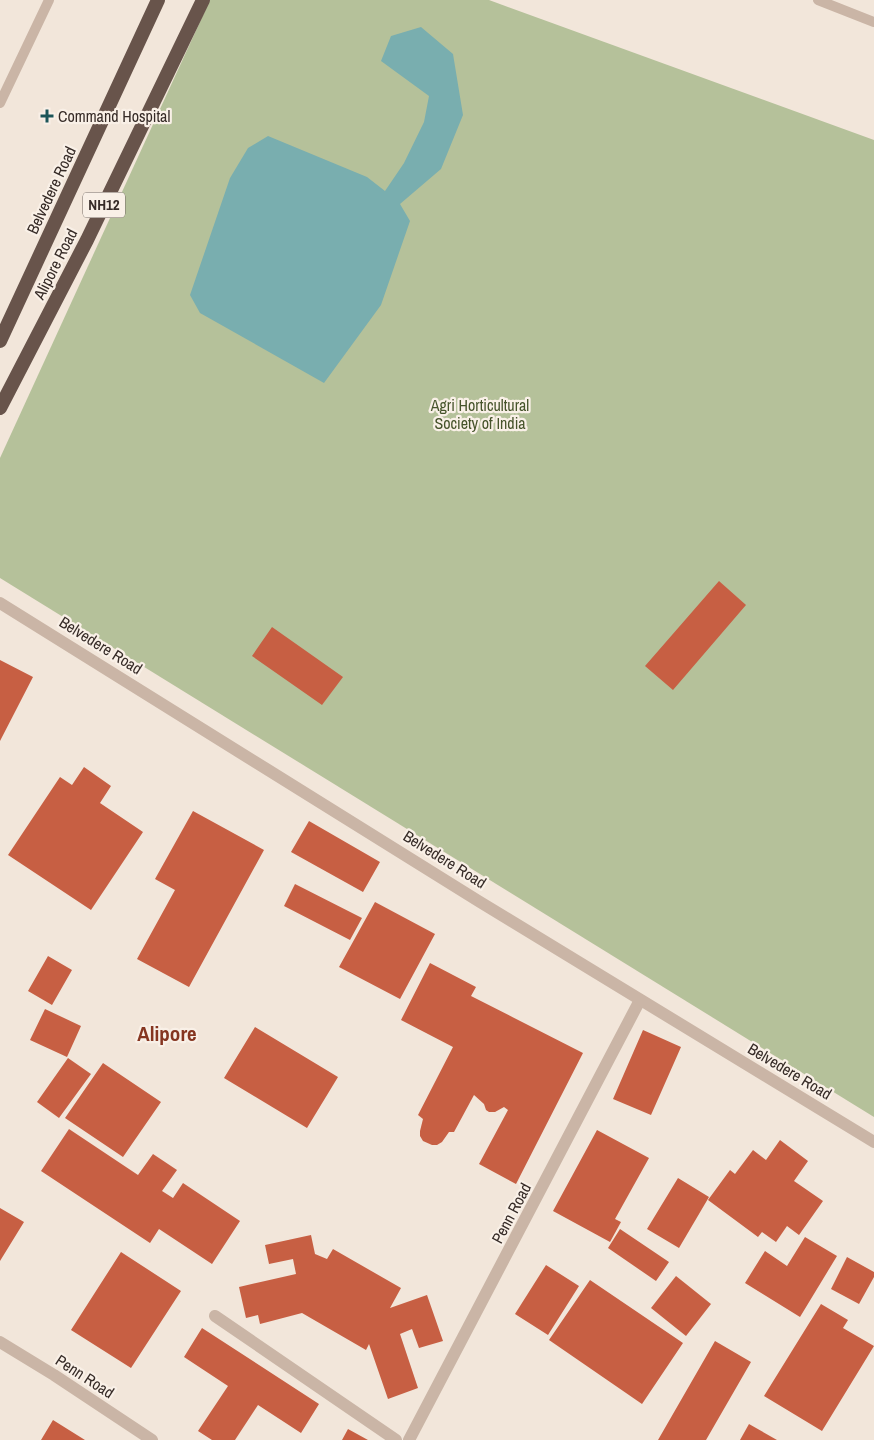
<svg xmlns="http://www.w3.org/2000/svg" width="874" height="1440" font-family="'Archivo Narrow',sans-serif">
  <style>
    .green { fill: #b5c19a }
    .water { fill: #79aeaf }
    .building { fill: #c75f43 }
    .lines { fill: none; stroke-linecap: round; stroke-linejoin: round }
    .service { stroke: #cab5a6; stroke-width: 10 }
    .minor { stroke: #cab5a6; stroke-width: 12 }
    .tertiary { stroke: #cab5a6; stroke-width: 12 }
    .trunk { stroke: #68544b; stroke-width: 14 }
    .poi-dot { fill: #1c5558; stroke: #f9f0e7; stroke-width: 2 }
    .labels { text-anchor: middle; stroke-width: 4.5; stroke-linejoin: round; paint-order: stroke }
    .shield { fill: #f9f0e7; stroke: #706661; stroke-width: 1 }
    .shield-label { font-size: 15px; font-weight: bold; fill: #362b27 }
    .poi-label { font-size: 16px; fill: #362b27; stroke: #f9f0e7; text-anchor: start }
    .street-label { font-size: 16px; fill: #362b27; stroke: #f9f0e7 }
    .park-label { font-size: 16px; fill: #46542b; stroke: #f9f0e7 }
    .district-label { font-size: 21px; font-weight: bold; fill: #853520; stroke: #f9f0e7 }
  </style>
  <rect width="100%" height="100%" fill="#f2e6da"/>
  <path class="green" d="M210 0H489L874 140V1117L0 578V458Z"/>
  <path class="water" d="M421 27 453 54 463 115 441 169 400 204 410 221 381 305 324 383 200 313 190 295 230 178 248 148 268 136 367 177 385 191 404 163 424 122 429 96 381 61 391 36Z"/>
  <path class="building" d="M719 581 746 605 673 690 645 666Z
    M272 627 343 677 322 705 252 656Z
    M0 660 33 677 0 741Z
    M84 767 111 786 100 803 143 832 91 910 8 855 60 777 72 785Z
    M193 811 264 850 189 987 137 959 175 890 155 879Z
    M309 821 380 862 363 892 291 852Z
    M295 884 362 918 350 940 284 906Z
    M375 902 435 934 400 999 339 967Z
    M48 956 72 970 52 1005 28 991Z
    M430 963 476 987 471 996 583 1053 516 1184 479 1164 508 1110 504 1107 495 1112H489L486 1110 484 1104 474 1095 454 1132H449L442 1142 437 1145H432L423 1141 420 1136V1131L423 1119 418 1115 453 1047 401 1020Z
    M45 1009 81 1026 67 1057 30 1040Z
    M255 1027 338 1077 307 1128 224 1078Z
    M643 1030 681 1047 651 1115 613 1099Z
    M68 1058 91 1074 59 1118 37 1102Z
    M103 1063 161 1102 123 1157 65 1118Z
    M69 1129 138 1175 153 1154 177 1170 162 1191 173 1198 183 1183 240 1221 212 1264 159 1229 150 1243 41 1171Z
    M597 1130 649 1158 615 1219 621 1222 610 1242 553 1211Z
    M780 1140 808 1161 794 1181 823 1201 799 1235 787 1226 776 1242 762 1232 758 1237 708 1200 730 1170 735 1174 753 1150 766 1160Z
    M678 1178 709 1197 679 1248 647 1229Z
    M0 1208 24 1222 0 1261Z
    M620 1229 669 1262 656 1281 608 1248Z
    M311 1235 315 1254 327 1259 333 1249 401 1288 390 1308 427 1295 443 1341 419 1348 412 1329 400 1334 418 1388 388 1399 369 1344 366 1350 302 1313 260 1324 258 1315 246 1318 239 1287 296 1274 293 1259 269 1264 265 1245Z
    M805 1237 837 1256 800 1317 745 1283 765 1251 787 1266Z
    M121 1252 181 1291 131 1368 71 1330Z
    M847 1257 874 1272V1277L859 1304 831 1289Z
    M546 1265 579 1286 548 1335 515 1314Z
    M676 1276 711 1304 686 1336 651 1308Z
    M590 1280 683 1343 642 1404 549 1340Z
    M821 1304 848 1320 843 1328 874 1346 822 1431 764 1396Z
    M202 1328 319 1404 301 1433 258 1405 235 1440H212L198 1431 228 1386 184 1357Z
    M715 1341 751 1362 706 1440H658Z
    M53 1420 85 1440H41Z
    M749 1424 777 1440H740Z
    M348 1429 368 1440H342Z"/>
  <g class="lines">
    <path class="service" d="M818 0 874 22
      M0 103 49 0"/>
    <path class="minor" d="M215 1316 396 1440
      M0 1342 54 1375 152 1440
      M409 1440 640 1000"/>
    <path class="tertiary" d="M0 603 480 902 874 1142"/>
    <path class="trunk" d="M0 341 158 0
      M0 408 87 240 203 0"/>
  </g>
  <path class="poi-dot" d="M44.5 108.5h5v5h5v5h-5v5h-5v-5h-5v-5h5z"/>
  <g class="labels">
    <rect class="shield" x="83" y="192.5" width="42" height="25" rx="4"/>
    <g class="shield-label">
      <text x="104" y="210">NH12</text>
    </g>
    <g class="poi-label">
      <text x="58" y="122">Command Hospital</text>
    </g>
    <g class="street-label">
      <text transform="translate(51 190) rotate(-65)" y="6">Belvedere Road</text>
      <text transform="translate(55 264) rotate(-63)" y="6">Alipore Road</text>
      <text transform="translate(101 645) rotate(32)" y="6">Belvedere Road</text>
      <text transform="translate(445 859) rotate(32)" y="6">Belvedere Road</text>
      <text transform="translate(790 1071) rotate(31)" y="6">Belvedere Road</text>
      <text transform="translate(511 1213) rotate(-62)" y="6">Penn Road</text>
      <text transform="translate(85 1376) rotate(33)" y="6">Penn Road</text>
    </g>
    <g class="park-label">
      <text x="480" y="411">Agri Horticultural<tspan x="480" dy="18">Society of India</tspan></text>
    </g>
    <g class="district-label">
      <text x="167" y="1041">Alipore</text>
    </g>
  </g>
</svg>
